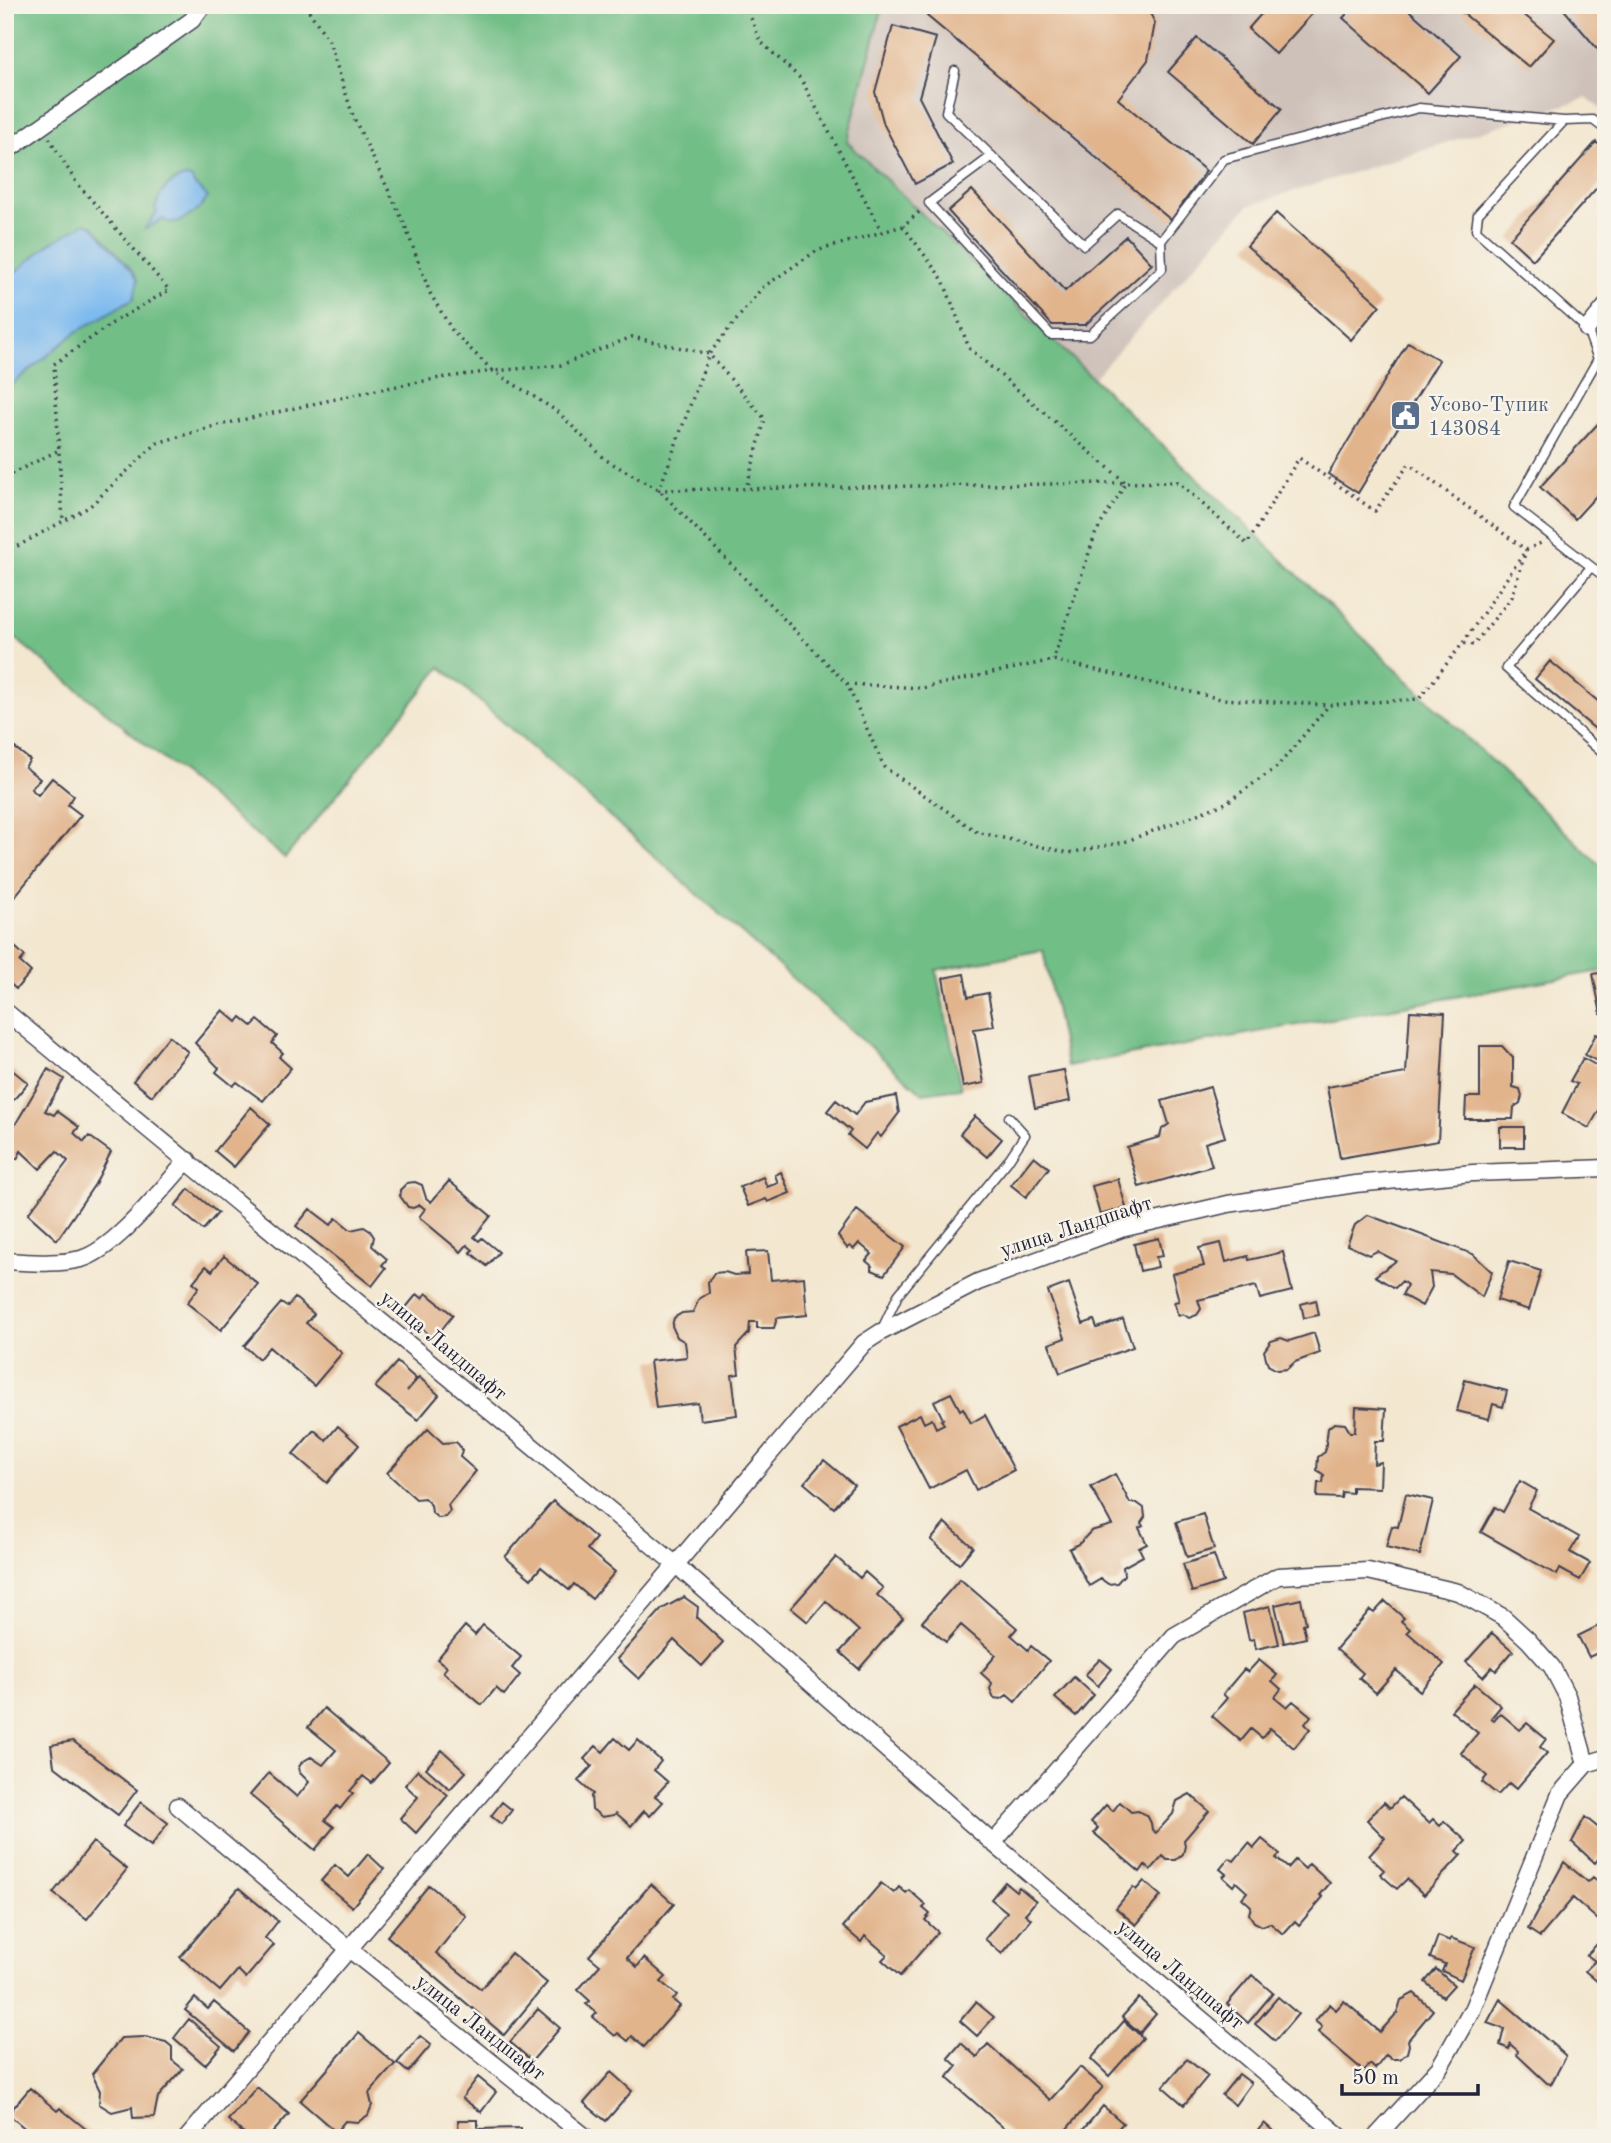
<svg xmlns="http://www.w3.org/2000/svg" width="1611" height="2143" font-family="'Old Standard TT',serif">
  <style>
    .industrial { fill: #cec1ba }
    .forest { fill: #72be87; stroke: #4a7061; stroke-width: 2 }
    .water { fill: #7bbaef; stroke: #4e6e95; stroke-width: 2 }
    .building { fill: #e1b48c }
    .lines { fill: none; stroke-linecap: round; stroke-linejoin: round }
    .service-casing { stroke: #414051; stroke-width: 11 }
    .minor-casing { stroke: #414051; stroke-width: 19 }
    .path { stroke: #414051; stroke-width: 3.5; stroke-dasharray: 2 5; stroke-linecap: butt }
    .service { stroke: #fff; stroke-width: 8 }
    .minor { stroke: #fff; stroke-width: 16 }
    .labels { text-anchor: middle; stroke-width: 5; stroke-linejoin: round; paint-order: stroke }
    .service-label { font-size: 21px; fill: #4e5e75; stroke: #f7f3e8; text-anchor: start }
    .street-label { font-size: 21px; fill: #22223b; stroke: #f7f3e8 }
  </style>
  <rect width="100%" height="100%" fill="#f7f3e8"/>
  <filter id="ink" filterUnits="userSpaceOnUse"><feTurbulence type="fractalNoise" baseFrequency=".0143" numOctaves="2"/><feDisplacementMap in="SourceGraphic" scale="14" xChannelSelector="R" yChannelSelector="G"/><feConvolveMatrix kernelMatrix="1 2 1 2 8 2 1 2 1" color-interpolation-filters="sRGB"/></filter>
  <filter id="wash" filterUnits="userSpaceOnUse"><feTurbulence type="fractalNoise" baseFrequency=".00686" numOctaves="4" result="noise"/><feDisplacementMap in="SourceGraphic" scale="28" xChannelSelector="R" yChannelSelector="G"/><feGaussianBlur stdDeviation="1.57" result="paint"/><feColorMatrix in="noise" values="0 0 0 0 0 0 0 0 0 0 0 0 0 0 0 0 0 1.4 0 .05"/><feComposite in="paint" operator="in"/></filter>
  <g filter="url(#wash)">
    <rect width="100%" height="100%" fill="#f3e7d0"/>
    <path class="industrial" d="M883 5H1606V113L1586 98 1248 206 1093 379 847 142Z"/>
    <path class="forest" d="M5 5H883L847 142 1606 871V970L1067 1066 1043 950 936 970 961 1088 922 1093 441 667 285 858 5 630Z"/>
    <path class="water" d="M185 177 191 178 194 184 208 197C200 210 177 230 162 219L144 230 157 212 155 209C159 193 169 181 185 177Z
      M86 223 93 226 133 271 138 280 134 298 75 333 5 390V281L49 244Z"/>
    <g id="blocks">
      <path class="building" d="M935 5H1140L1151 15 1155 23 1148 60 1118 99 1206 171 1171 220 927 16Z
        M1269 5H1320L1276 54 1248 29Z
        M1355 5H1403L1461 56 1428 93 1343 18Z
        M1453 5H1512L1554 39 1529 67Z
        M1560 5H1606V59Z
        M893 26 936 38 919 97 953 164 915 184 884 125 875 92Z
        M1197 38 1282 109 1253 144 1168 72Z
        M1596 142 1606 151V188L1600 184 1533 260 1510 239Z
        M972 190 1065 291 1126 236 1152 264 1085 325H1052L948 211Z
        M1276 213 1380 305 1351 340 1247 246Z
        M1408 342 1439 360 1358 493 1328 474Z
        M1604 417 1606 419V485L1575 519 1540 487Z
        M1550 661 1606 708V738L1535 679Z
        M5 740 30 760 25 767 40 779 31 789 38 795 52 778 74 796 68 805 81 815 12 900 5 895Z
        M5 938 25 956 20 962 31 972 16 989 5 979Z
        M1606 972V1013L1601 1014 1593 974Z
        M964 974 968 997 988 993 994 1026 974 1029 984 1083 963 1087 943 978Z
        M223 1010 237 1022 241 1017 252 1026 258 1020 277 1036 272 1043 283 1053 279 1057 291 1068 263 1101 237 1082 233 1086 216 1072 219 1068 195 1043Z
        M1410 1011 1445 1013 1438 1141 1340 1158 1327 1087 1406 1073Z
        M1596 1034 1606 1039V1065L1585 1055Z
        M169 1036 188 1052 152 1096 133 1081Z
        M1480 1046H1502L1513 1058V1087L1520 1089 1522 1096 1520 1103 1514 1107 1513 1119H1465L1466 1097H1480Z
        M1583 1058 1606 1071V1098L1589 1128 1562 1113 1577 1084 1570 1081Z
        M5 1064 28 1083 5 1110Z
        M48 1069 64 1079 45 1111 54 1115 57 1111 79 1127 74 1133 84 1142 89 1136 111 1152 95 1184 57 1240 28 1214 68 1161 57 1151 40 1169 21 1151 17 1159 5 1152V1142Z
        M1064 1070 1070 1101 1035 1108 1029 1076Z
        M1210 1087 1225 1137 1205 1143 1212 1166 1139 1187 1127 1147 1160 1137 1162 1129 1169 1124 1162 1101Z
        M896 1096 899 1113 881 1137 877 1133 865 1149 848 1135 851 1131 827 1111 836 1100 855 1115 865 1102Z
        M251 1107 270 1124 234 1167 215 1151Z
        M975 1116 1002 1139 987 1157 960 1134Z
        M1500 1127H1524V1147H1500Z
        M1034 1156 1049 1168 1026 1197 1011 1185Z
        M781 1172 790 1193 768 1202 766 1199 748 1206 740 1187 763 1177 767 1187 778 1183 775 1175Z
        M1118 1179 1126 1207 1100 1215 1092 1186Z
        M449 1181 491 1216 474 1237 479 1241 482 1238 499 1252 487 1266 470 1252 473 1250 467 1245 461 1252 419 1217 425 1209 420 1205 413 1208 408 1207 400 1196V1190L407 1183 415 1182 422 1185 426 1198 431 1202Z
        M189 1189 218 1213 203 1230 175 1206Z
        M310 1209 331 1225 336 1218 351 1230 364 1227 370 1231 374 1237 372 1246 387 1259 382 1265 386 1268 372 1286 296 1226Z
        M857 1210 905 1247 884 1275 872 1270V1266L866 1261 872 1254 859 1243 854 1249 850 1246 847 1248 838 1236Z
        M1368 1215 1473 1254 1492 1272 1482 1297 1451 1274 1430 1272 1432 1287 1422 1306 1402 1295 1407 1285 1402 1281 1395 1288 1375 1276 1396 1261 1377 1251 1369 1255 1347 1245 1355 1225Z
        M1159 1238 1163 1256 1156 1257 1158 1267 1140 1271 1134 1244Z
        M1221 1243 1226 1262 1248 1256 1249 1260 1283 1252 1292 1291 1260 1299 1256 1286 1198 1300 1201 1309 1197 1315 1189 1318 1183 1314 1178 1316 1174 1302 1179 1301 1172 1274 1204 1266 1199 1248Z
        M768 1251 771 1280 804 1277 807 1315 777 1318 774 1328H757V1322H750L749 1333 736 1347 739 1374 732 1375 737 1415 700 1420 698 1403 656 1408 650 1361 687 1357 685 1342 677 1337 672 1326 674 1318 682 1313 693 1312 699 1299 709 1293 708 1282 714 1273 725 1272 734 1275 748 1274 746 1252Z
        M224 1256 258 1284 221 1330 187 1303 199 1287 193 1282 206 1266 212 1271Z
        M1509 1261 1541 1271 1529 1310 1497 1300Z
        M1069 1283 1083 1324 1094 1320 1097 1328 1123 1319 1133 1347 1060 1373 1049 1344 1065 1338 1048 1291Z
        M426 1293 453 1315 434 1339 403 1311 417 1294 422 1298Z
        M295 1298 314 1314 306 1323 342 1353 314 1386 269 1347 259 1359 244 1346 281 1303 287 1307Z
        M1316 1300 1319 1315 1304 1318 1301 1304Z
        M1314 1333 1320 1353 1295 1362 1287 1369 1277 1370 1268 1365 1264 1351 1271 1341 1281 1338 1289 1341Z
        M397 1362 416 1379 407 1391 419 1377 439 1395 418 1420 375 1387Z
        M1465 1380 1507 1391 1503 1407 1493 1404 1489 1419 1457 1411Z
        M951 1393 960 1410 963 1408 971 1423 985 1415 1014 1470 976 1490 966 1470 929 1489 896 1426 920 1414 924 1423 932 1419 936 1428 944 1424 941 1420 943 1419 934 1401Z
        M1356 1407 1386 1409 1384 1441H1375L1374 1464 1381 1462 1380 1488 1352 1487V1493L1342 1492 1341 1498 1317 1497 1318 1483H1323L1324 1475 1317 1470 1318 1457 1325 1452 1328 1428 1334 1423 1345 1424 1350 1432H1355Z
        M338 1426 359 1445 327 1483 293 1454 314 1430 326 1440Z
        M428 1429 443 1443 456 1442 459 1445 462 1450 460 1457 476 1471 448 1505 450 1511 445 1517 438 1518 432 1513 431 1505 424 1498 416 1499 387 1473Z
        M824 1460 854 1485 834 1508 804 1483Z
        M1115 1474 1130 1503H1137L1144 1508 1145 1517 1141 1523 1143 1526 1139 1528 1147 1544 1139 1548 1143 1556 1123 1567 1124 1575 1117 1583 1108 1584 1101 1579 1089 1586 1069 1549 1080 1543 1091 1531 1112 1525 1091 1487Z
        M1520 1481 1537 1491 1528 1508 1579 1537 1570 1552 1590 1563 1580 1580 1560 1569 1557 1575 1481 1532 1495 1507 1503 1512Z
        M1406 1494 1433 1500 1420 1555 1386 1547 1392 1526 1398 1527Z
        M553 1501 596 1538 587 1549 615 1572 592 1599 574 1584 569 1590 541 1567 531 1579 505 1557Z
        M1203 1514 1214 1549 1187 1557 1176 1522Z
        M945 1523 973 1547 959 1564 931 1540Z
        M1214 1555 1223 1582 1192 1592 1183 1564Z
        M836 1557 860 1578 865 1572 883 1588 877 1595 903 1618 859 1669 840 1652 859 1631 826 1601 808 1622 791 1608Z
        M960 1579 1017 1628 1011 1635 1028 1650 1031 1646 1049 1661 1015 1702 1007 1695 1001 1699 994 1698 990 1689 992 1683 981 1673 996 1655 961 1625 946 1642 922 1622Z
        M684 1597 698 1607 697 1618 723 1642 702 1666 674 1640 639 1679 617 1659 662 1609Z
        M1301 1599 1306 1623 1303 1624 1306 1638 1284 1643 1275 1605Z
        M1385 1601 1404 1618 1401 1621 1410 1629 1407 1632 1444 1664 1420 1691 1396 1670 1376 1693 1359 1678 1363 1673 1336 1649 1370 1610 1374 1613Z
        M1270 1606 1279 1644 1256 1649 1254 1639 1249 1640 1243 1613Z
        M1606 1622V1649L1589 1657 1578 1636Z
        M483 1625 521 1657 512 1668 520 1675 504 1695 496 1688 482 1705 443 1672 447 1667 437 1659 465 1626 475 1635Z
        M1492 1633 1513 1651 1496 1671 1492 1667 1483 1677 1466 1662Z
        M1100 1659 1112 1669 1098 1686 1085 1675Z
        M1259 1660 1277 1675 1272 1681 1281 1689 1275 1697 1287 1707 1293 1701 1311 1716 1305 1724 1310 1729 1294 1748 1270 1728 1262 1738 1251 1729 1241 1741 1212 1716 1227 1698 1223 1694 1244 1669 1248 1672Z
        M1074 1677 1094 1695 1076 1716 1055 1698Z
        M1475 1684 1501 1706 1491 1718 1494 1720 1500 1713 1520 1730 1527 1723 1546 1739 1540 1747 1547 1753 1516 1789 1509 1783 1498 1795 1482 1782 1487 1776 1461 1753 1478 1733 1451 1711Z
        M324 1708 389 1763 372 1783 363 1776 350 1791 353 1793 340 1809 337 1806 325 1820 334 1827 315 1850 250 1795 269 1773 297 1797 309 1782 300 1773 299 1767 302 1762 311 1757 323 1765 336 1750 308 1727Z
        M615 1738 629 1750 638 1740 661 1761 654 1770 668 1782 655 1796 663 1802 650 1816 644 1811 631 1826 616 1813 614 1815 602 1817 592 1809 591 1796 593 1794 578 1781 592 1766 584 1759 596 1746 603 1752Z
        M73 1741 137 1790 118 1815 54 1766 51 1745Z
        M442 1750 466 1772 450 1789 426 1768Z
        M418 1770 448 1795 416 1833 400 1818 418 1797 405 1785Z
        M1190 1794 1209 1811 1184 1840 1185 1846 1183 1854 1176 1860H1167L1163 1856 1151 1870 1145 1865 1140 1872 1094 1833 1098 1828 1091 1822 1106 1805 1113 1811 1120 1802 1131 1812 1138 1811 1147 1815 1151 1823 1152 1830 1156 1833 1173 1814 1177 1801Z
        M1401 1797 1429 1823 1433 1819 1440 1826 1444 1821 1466 1841 1457 1851 1461 1855 1424 1895 1407 1879 1397 1889 1380 1874 1384 1870 1369 1856 1385 1838 1367 1820 1384 1802 1390 1808Z
        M141 1802 168 1823 151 1846 123 1826Z
        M502 1802 512 1810 501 1824 491 1816Z
        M1585 1817 1606 1834V1849L1595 1863 1572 1842Z
        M1262 1839 1280 1854 1276 1858 1288 1868 1295 1860 1305 1869 1309 1864 1330 1883 1320 1895 1323 1897 1299 1925 1295 1921 1283 1934 1270 1923 1262 1926 1254 1922 1249 1914 1251 1906 1242 1898 1247 1892 1236 1882 1233 1886 1223 1877 1226 1874 1220 1869 1229 1858 1234 1861 1249 1843 1254 1848Z
        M93 1842 127 1869 87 1919 53 1893Z
        M368 1854 384 1869 352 1907 321 1881 335 1865 349 1877Z
        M1564 1862 1588 1882 1593 1877 1606 1888V1912L1598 1920 1573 1898 1540 1937 1528 1929Z
        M1144 1881 1161 1896 1136 1925 1116 1908 1133 1887 1136 1890Z
        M1005 1882 1016 1891 1019 1887 1036 1901 1025 1914 1031 1919 1002 1954 985 1939 1007 1912 991 1899Z
        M881 1883 894 1893 899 1887 906 1893 909 1890 926 1905 923 1908 930 1914 925 1920 938 1932 900 1976 882 1960 887 1955 865 1936 861 1942 843 1927Z
        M651 1884 674 1904 627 1958 637 1967 644 1958 666 1977 661 1982 677 1995 673 2000 680 2006 644 2047 632 2036 628 2041 618 2033 615 2036 593 2017 597 2013 586 2004 590 2001 578 1990 600 1965 589 1956Z
        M429 1885 466 1916 436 1953 481 1989 511 1953 547 1983 504 2035 387 1936Z
        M239 1888 278 1921 265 1938 274 1945 246 1978 238 1970 220 1991 180 1957Z
        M1606 1934V1989L1585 1971 1595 1961 1587 1955Z
        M1438 1936 1450 1941 1451 1938 1475 1947 1461 1980 1442 1971 1445 1964 1430 1958Z
        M1436 1969 1454 1985 1443 1997 1425 1982Z
        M1252 1975 1273 1993 1248 2023 1227 2004Z
        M1414 1993 1433 2010 1408 2040 1409 2045 1407 2053 1400 2059H1391L1386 2055 1375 2069 1370 2064 1364 2071 1318 2032 1322 2027 1315 2021 1330 2004 1336 2010 1344 2001 1380 2032 1397 2013 1401 2000Z
        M1278 1997 1298 2014 1275 2041 1255 2024Z
        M195 1998 208 2009 214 2002 249 2032 234 2051 185 2010Z
        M1139 1998 1156 2014 1140 2033 1122 2017Z
        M1500 1999 1566 2056 1551 2084 1547 2083 1517 2055 1518 2051 1510 2044 1509 2049 1500 2045 1504 2029 1487 2023Z
        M976 2002 994 2017 977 2036 960 2021Z
        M538 2009 560 2028 532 2061 510 2042Z
        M189 2019 221 2046 205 2065 174 2038Z
        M1124 2021 1143 2038 1109 2076 1091 2059Z
        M359 2033 395 2064 369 2093 372 2105 368 2115 358 2122 345 2121 336 2132 300 2101Z
        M420 2036 431 2045 408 2072 397 2063Z
        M145 2037 166 2042 172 2047V2060L183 2069 158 2097 154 2117 133 2118 132 2107 112 2112 99 2104 100 2091 92 2074 121 2038Z
        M961 2043 977 2057 988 2044 1050 2100 1080 2067 1103 2087 1059 2138H1015L947 2078 957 2066 948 2058Z
        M1187 2059 1208 2076 1184 2105 1163 2087Z
        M611 2072 632 2091 606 2121 584 2103Z
        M1239 2074 1251 2083 1235 2105 1222 2095Z
        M478 2077 496 2092 481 2112 462 2098Z
        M257 2087 289 2114 268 2138H249L228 2120Z
        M30 2088 57 2111 60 2108 97 2138H36L8 2114Z
        M1103 2106 1123 2123 1110 2138H1076Z
        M458 2120H478V2129L521 2128V2138H459Z
        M1264 2123 1281 2138H1252Z"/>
    </g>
  </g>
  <g filter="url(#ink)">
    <use href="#blocks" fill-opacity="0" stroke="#414051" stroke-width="2"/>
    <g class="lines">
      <defs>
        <path id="service" d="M955 71 946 112 1084 245 1118 214 1161 241 1224 159 1419 108 1564 121
          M1606 130 1593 120 1564 121 1478 214 1476 230 1587 329 1598 359 1606 366
          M992 156 929 203 1051 335H1090L1162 269 1161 241
          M1598 359 1514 507 1606 578
          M1591 567 1506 668 1606 756
          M882 1329 898 1295 1007 1162 1025 1135 1009 1117"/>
        <path id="minor" d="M5 152 192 20 203 5
          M1587 329 1606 306
          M5 1011 675 1564 993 1843 1342 2138
          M5 1261C30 1262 56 1265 81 1259 116 1249 163 1187 188 1160
          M178 1806 349 1949 187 2138
          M993 1843 1174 1636 1278 1576 1368 1571 1458 1592 1503 1617 1528 1640 1552 1667 1567 1696 1586 1764
          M587 2138 349 1949 864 1343 881 1332 978 1282 1121 1229 1228 1204 1355 1184 1473 1173 1606 1168
          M1375 2138 1439 2068 1472 2010 1560 1794 1586 1764 1606 1758"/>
      </defs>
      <use href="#service" class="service-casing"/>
      <use href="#minor" class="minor-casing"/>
      <path class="path" d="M305 5 329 41 353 116 404 223 430 293 453 332 493 371 561 365 632 337 709 354 765 419 746 489
        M746 5 760 41 801 79 882 232
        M49 138 76 182 169 290 114 322 54 364 63 522
        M919 212 903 226 816 251 762 288 709 354 659 490 1178 482 1247 544 1299 458 1375 511 1409 464 1526 550 1512 597 1473 645 1463 643
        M903 226 943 280 969 348 1126 483 1096 532 1053 660
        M5 477 59 450
        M5 553 89 507 157 443 215 426 371 391 440 378 493 371 558 412 606 460 659 490 847 684 884 767 977 832 1069 853 1124 842 1226 803 1277 767 1329 705 1419 699 1463 643 1526 550 1541 543
        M847 684 922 688 1053 660 1221 699 1328 705"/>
      <use href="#service" class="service"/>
      <use href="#minor" class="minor"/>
    </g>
  </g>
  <defs>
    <symbol id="civic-square" viewBox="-11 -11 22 22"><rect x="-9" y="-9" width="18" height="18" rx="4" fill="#5c6f8a" stroke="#f7f3e8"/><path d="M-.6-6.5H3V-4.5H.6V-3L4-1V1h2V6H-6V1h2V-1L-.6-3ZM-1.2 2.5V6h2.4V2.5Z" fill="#fff"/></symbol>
  </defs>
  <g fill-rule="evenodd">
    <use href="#civic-square" x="1388" y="398" width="35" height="35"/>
  </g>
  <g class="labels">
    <g class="service-label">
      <text x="1428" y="411">Усово-Тупик<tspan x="1428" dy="24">143084</tspan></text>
    </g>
    <g class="street-label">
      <text transform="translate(1076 1226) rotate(-18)" y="7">улица Ландшафт</text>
      <text transform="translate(444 1345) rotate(40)" y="7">улица Ландшафт</text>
      <text transform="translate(1181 1974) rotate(40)" y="7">улица Ландшафт</text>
      <text transform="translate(481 2027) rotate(38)" y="7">улица Ландшафт</text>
    </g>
  </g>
  <rect width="1611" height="2143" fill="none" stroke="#f7f3e8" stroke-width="28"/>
  <path d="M1342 2084v10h136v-10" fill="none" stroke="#22223b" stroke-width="3.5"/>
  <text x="1352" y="2084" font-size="21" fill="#22223b" stroke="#f7f3e8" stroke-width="5" paint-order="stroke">50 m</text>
</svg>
